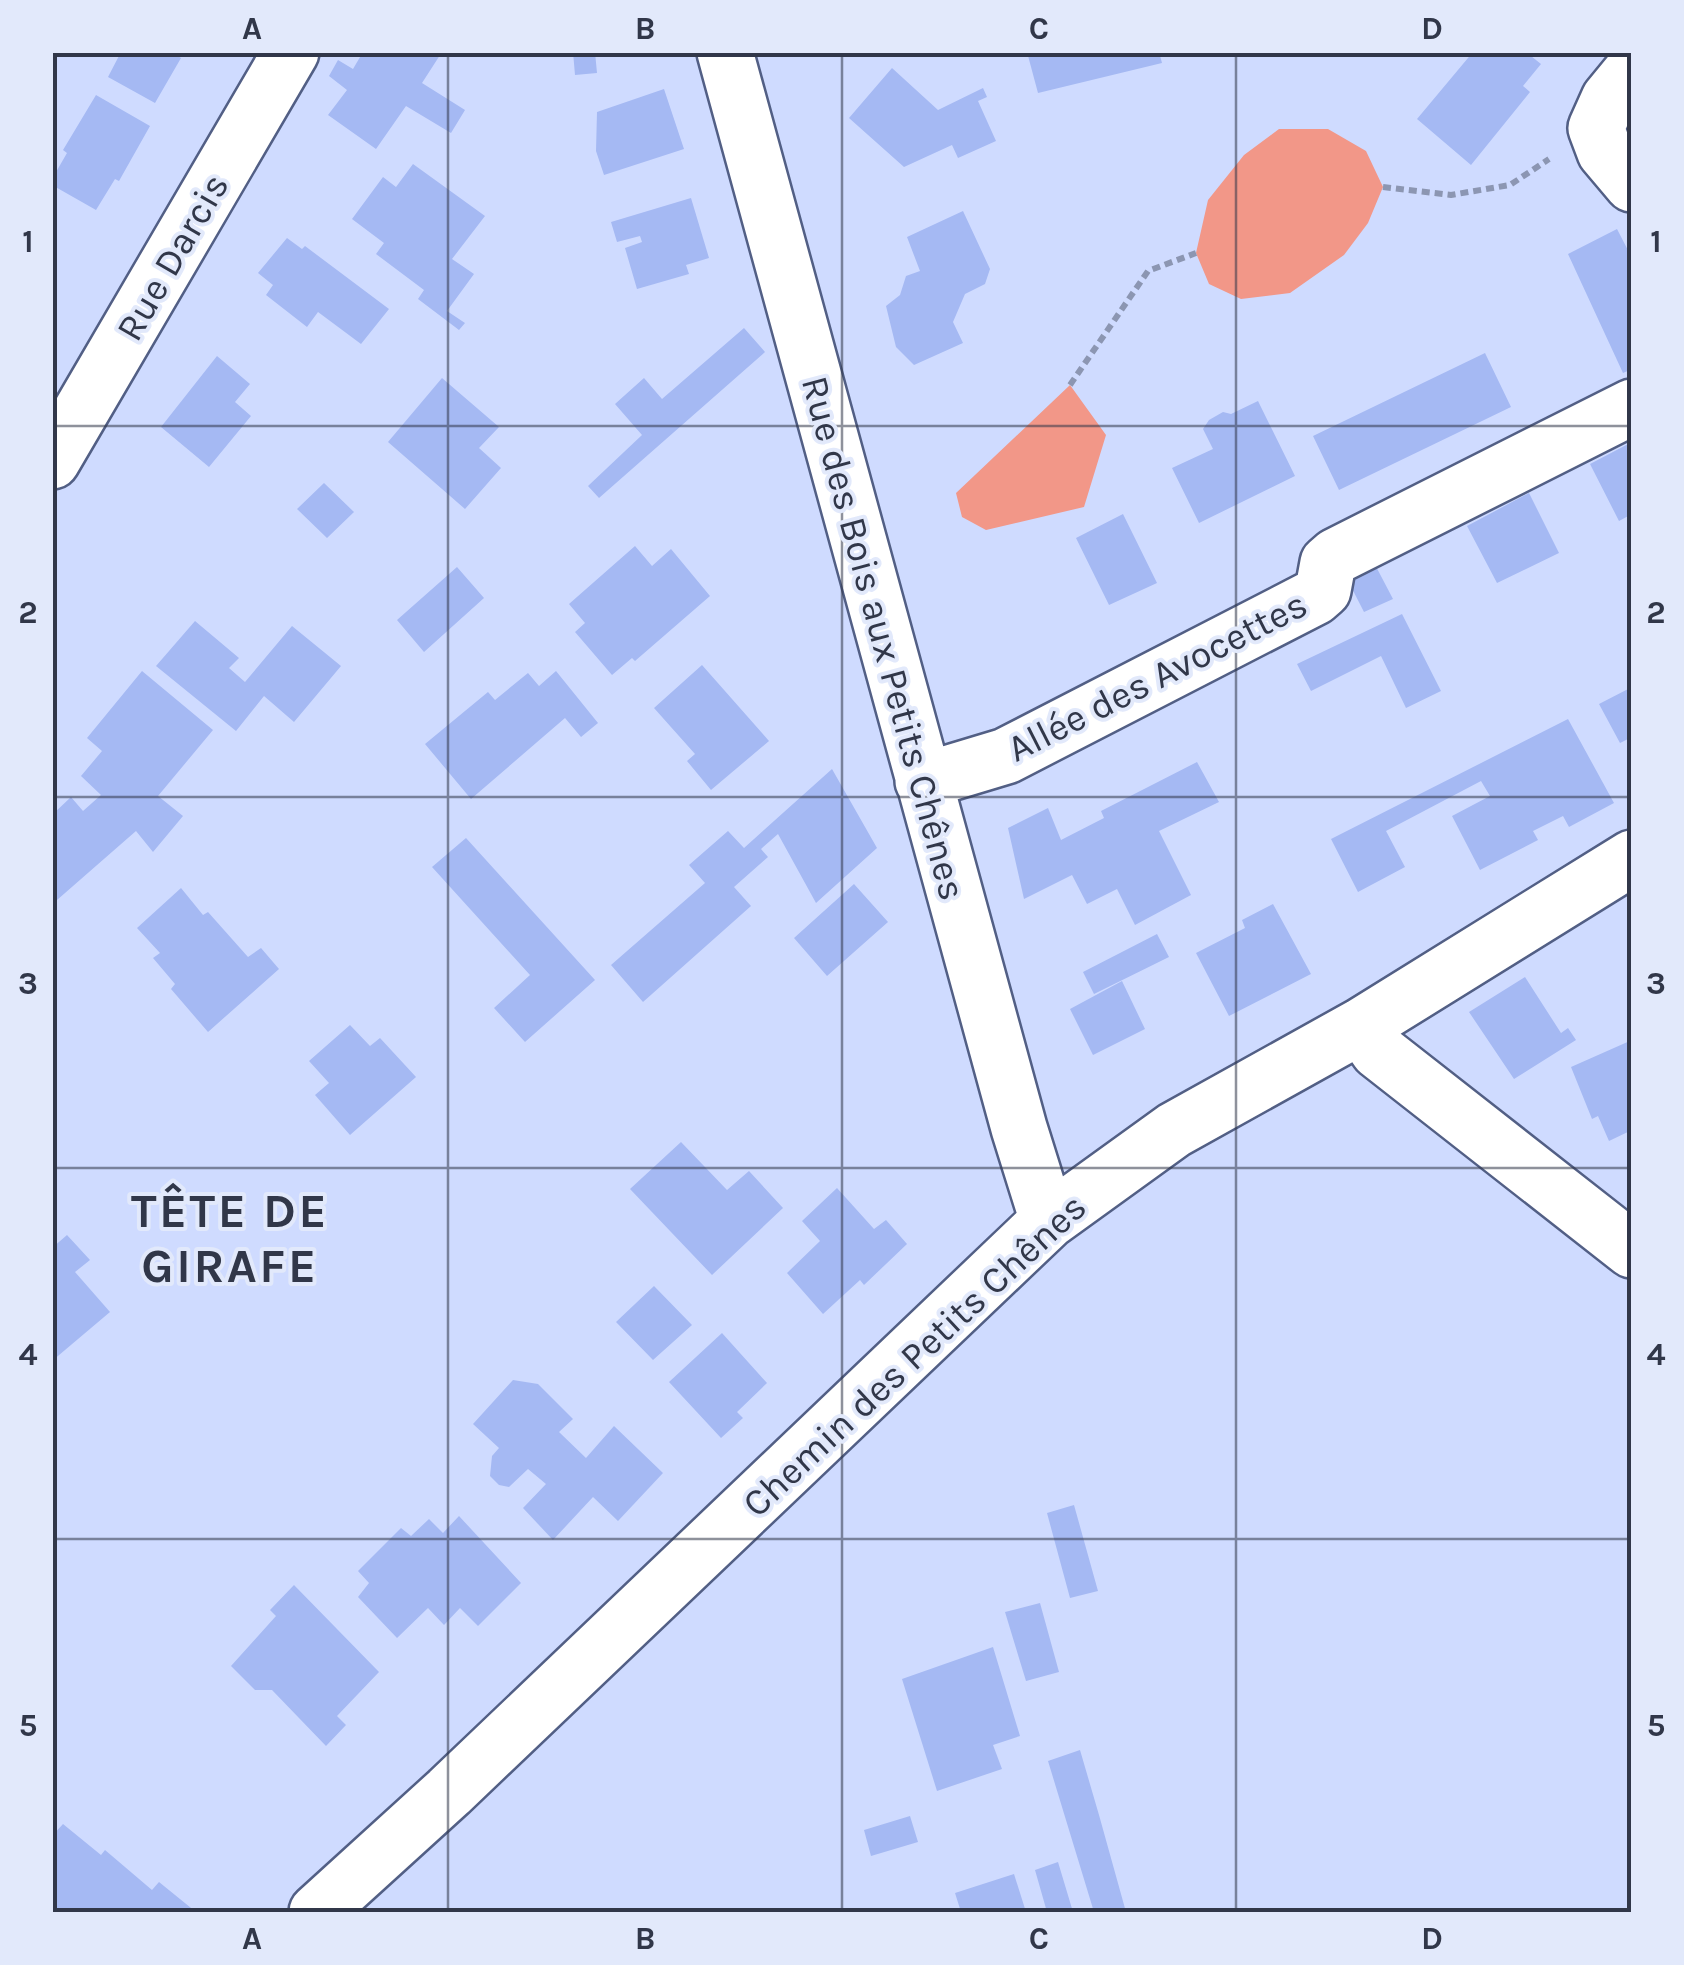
<svg xmlns="http://www.w3.org/2000/svg" width="1684" height="1965" font-family="Karla,sans-serif">
  <style>
    .green { fill: #f29788 }
    .building { fill: #a5b9f3 }
    .lines { fill: none; stroke-linecap: round; stroke-linejoin: round }
    .minor-casing { stroke: #525f85; stroke-width: 60 }
    .path { stroke: #8c96b2; stroke-width: 6; stroke-dasharray: 8 5; stroke-linecap: butt }
    .minor { stroke: #fff; stroke-width: 55 }
    .grid { fill: none; stroke: #313749; stroke-width: 2.5; stroke-opacity: 0.55 }
    .labels { text-anchor: middle; stroke-width: 8; stroke-linejoin: round; paint-order: stroke }
    .street-label { font-size: 38px; fill: #313749; stroke: #e2e9fb }
    .district-label { font-size: 48px; font-weight: bold; letter-spacing: 2.5px; fill: #313749; stroke: #e2e9fb }
    .neatline { fill: none; stroke: #313749; stroke-width: 4 }
    .grid-label { font-size: 32px; text-anchor: middle; font-weight: bold; fill: #313749 }
  </style>
  <rect width="100%" height="100%" fill="#cfdbff"/>
  <path class="green" d="M1279 129H1328L1366 151 1383 187 1368 223 1344 255 1290 293 1241 299 1209 284 1196 253 1208 200 1244 155Z
    M1070 385 1106 435 1084 507 986 530 962 517 956 493Z"/>
  <path class="building" d="M121 52H171L181 58 155 103 108 77Z
    M363 52H442L422 83 465 110 451 133 406 106 376 149 328 115 347 90 329 76 338 60 353 69Z
    M573 52H595L597 73 575 75Z
    M1027 52H1159L1162 63 1038 93Z
    M1473 52H1526L1541 64 1523 86 1530 92 1471 165 1417 119Z
    M892 68 938 110 983 88 987 97 978 101 996 141 958 158 952 145 904 167 849 118Z
    M664 89 684 149 604 175 596 151 597 112Z
    M96 95 150 126 119 181 115 179 96 210 52 185V179L67 153 63 150Z
    M413 164 485 216 452 259 474 274 447 311 465 323 459 330 418 299 424 290 376 254 384 243 352 219 383 177 396 187Z
    M691 198 709 258 686 265 689 274 637 289 625 248 642 242 640 236 617 242 611 222Z
    M963 211 990 269 985 284 965 294 953 322 963 343 914 365 896 347 886 306 900 295 906 276 920 271 907 237Z
    M1617 229 1632 258V369L1623 373 1568 254Z
    M287 238 302 249 305 246 389 309 361 344 318 312 307 327 266 295 273 285 258 273Z
    M744 328 765 352 599 498 588 486 642 435 615 404 644 378 662 399Z
    M1485 353 1511 407 1339 490 1313 436Z
    M217 356 250 384 235 402 251 416 209 467 161 427Z
    M442 378 499 427 479 448 501 468 465 509 388 442Z
    M1258 401 1295 476 1199 523 1172 468 1213 449 1203 429 1209 420 1223 412 1231 414Z
    M1632 442V514L1619 521 1590 464Z
    M324 483 354 512 327 538 297 509Z
    M1529 493 1559 553 1497 583 1467 526Z
    M1123 514 1157 583 1109 605 1076 538Z
    M635 546 652 566 671 549 710 596 635 661 632 658 612 675 575 632 585 623 569 604Z
    M1371 557 1393 599 1364 612 1343 571Z
    M457 567 484 598 424 652 397 620Z
    M1402 614 1441 691 1406 708 1381 656 1311 691 1297 664Z
    M195 621 239 658 229 668 245 682 292 626 341 666 294 722 264 696 236 731 156 666Z
    M702 665 769 741 711 790 687 761 695 754 654 708Z
    M142 671 213 730 158 796 183 816 153 852 136 831 57 900 52 894V815L71 797 83 811 101 795 81 776 102 751 87 738Z
    M556 671 598 723 581 737 565 718 471 799 425 744 488 692 495 700 528 673 539 686Z
    M1632 687V737L1620 743 1599 704Z
    M1568 719 1614 803 1569 827 1563 816 1533 831 1538 840 1480 870 1452 816 1490 796 1481 781 1386 831 1405 867 1358 892 1331 839Z
    M1197 762 1219 802 1159 831 1191 895 1135 925 1117 889 1087 904 1072 875 1024 899 1008 828 1048 808 1061 840 1104 818 1101 811Z
    M832 769 877 848 816 903 778 834 761 849 768 857 734 887 751 906 643 1002 611 965 705 883 689 865 728 831 744 848Z
    M466 838 595 980 525 1042 494 1008 530 975 432 867Z
    M854 884 888 922 827 976 794 938Z
    M181 888 203 915 208 912 248 957 261 948 279 969 208 1032 171 989 175 984 153 958 160 953 137 928Z
    M1273 904 1311 974 1229 1016 1196 953 1245 928 1242 920Z
    M1157 934 1169 957 1094 994 1083 972Z
    M1525 977 1561 1033 1568 1028 1576 1040 1514 1079 1469 1012Z
    M1122 981 1145 1029 1093 1055 1070 1009Z
    M350 1025 370 1046 380 1038 416 1077 350 1135 315 1095 329 1083 309 1061Z
    M1632 1040V1130L1609 1141 1598 1116 1592 1119 1571 1067Z
    M681 1142 727 1190 749 1171 783 1208 712 1275 630 1189Z
    M837 1188 874 1229 886 1220 907 1244 864 1285 860 1280 823 1314 787 1273 820 1241 802 1221Z
    M67 1235 90 1260 75 1272 110 1312 52 1361V1248Z
    M654 1286 692 1325 653 1360 616 1322Z
    M722 1333 767 1383 737 1412 743 1418 721 1438 669 1382Z
    M513 1380 538 1384 573 1419 559 1432 586 1458 614 1426 663 1473 618 1521 593 1497 553 1540 523 1508 546 1484 528 1469 509 1487 499 1485 490 1476 492 1456 499 1448 473 1424Z
    M1074 1505 1098 1591 1070 1598 1047 1513Z
    M459 1516 521 1583 478 1626 460 1608 444 1625 428 1608 397 1638 358 1597 369 1583 358 1571 401 1528 411 1536 429 1519 443 1533Z
    M294 1585 379 1672 337 1716 346 1725 326 1746 272 1690H255L231 1666 276 1616 270 1610Z
    M1040 1603 1059 1672 1026 1681 1005 1612Z
    M993 1647 1020 1736 993 1745 1002 1769 937 1791 902 1679Z
    M1080 1750 1099 1815 1126 1912H1094L1048 1761Z
    M910 1816 918 1842 871 1856 864 1830Z
    M63 1824 101 1855 105 1850 152 1890 159 1882 196 1912H59L52 1908V1836Z
    M1058 1862 1073 1912H1047L1035 1870Z
    M1014 1874 1026 1912H961L955 1893Z"/>
  <g class="lines">
    <defs>
      <path id="minor" d="M725 52 1019 1128 1048 1221
        M1632 71 1609 99 1596 128 1605 152 1632 184
        M52 461 291 52
        M923 781 1006 756 1315 597 1323 590 1328 563 1336 556 1632 407
        M1361 1026 1378 1051 1632 1250
        M317 1912 449 1792 1048 1221 1174 1130 1361 1026 1632 858"/>
    </defs>
    <use href="#minor" class="minor-casing"/>
    <path class="path" d="M1383 187 1451 195 1510 185 1549 159
      M1070 385 1148 271 1196 253"/>
    <use href="#minor" class="minor"/>
  </g>
  <path class="grid" d="M448 52V1912M842 52V1912M1236 52V1912M52 426H1632M52 797H1632M52 1168H1632M52 1539H1632"/>
  <g class="labels">
    <g class="street-label">
      <text transform="translate(172 257) rotate(-60)" y="13">Rue Darcis</text>
      <text transform="translate(884 638) rotate(75)" y="13">Rue des Bois aux Petits Chênes</text>
      <text transform="translate(1157 676) rotate(-27)" y="13">Allée des Avocettes</text>
      <text transform="translate(914 1355) rotate(-43)" y="13">Chemin des Petits Chênes</text>
    </g>
    <g class="district-label">
      <text x="230" y="1227">TÊTE DE<tspan x="230" dy="55">GIRAFE</tspan></text>
    </g>
  </g>
  <rect width="1684" height="1965" fill="none" stroke="#e2e9fb" stroke-width="110"/>
  <rect x="55" y="55" width="1574" height="1855" class="neatline"/>
  <g class="grid-label">
    <text x="252" y="39">A</text>
    <text x="645" y="39">B</text>
    <text x="1039" y="39">C</text>
    <text x="1432" y="39">D</text>
    <text x="28" y="252">1</text>
    <text x="1656" y="252">1</text>
    <text x="28" y="623">2</text>
    <text x="1656" y="623">2</text>
    <text x="28" y="994">3</text>
    <text x="1656" y="994">3</text>
    <text x="28" y="1365">4</text>
    <text x="1656" y="1365">4</text>
    <text x="28" y="1736">5</text>
    <text x="1656" y="1736">5</text>
    <text x="252" y="1949">A</text>
    <text x="645" y="1949">B</text>
    <text x="1039" y="1949">C</text>
    <text x="1432" y="1949">D</text>
  </g>
</svg>
